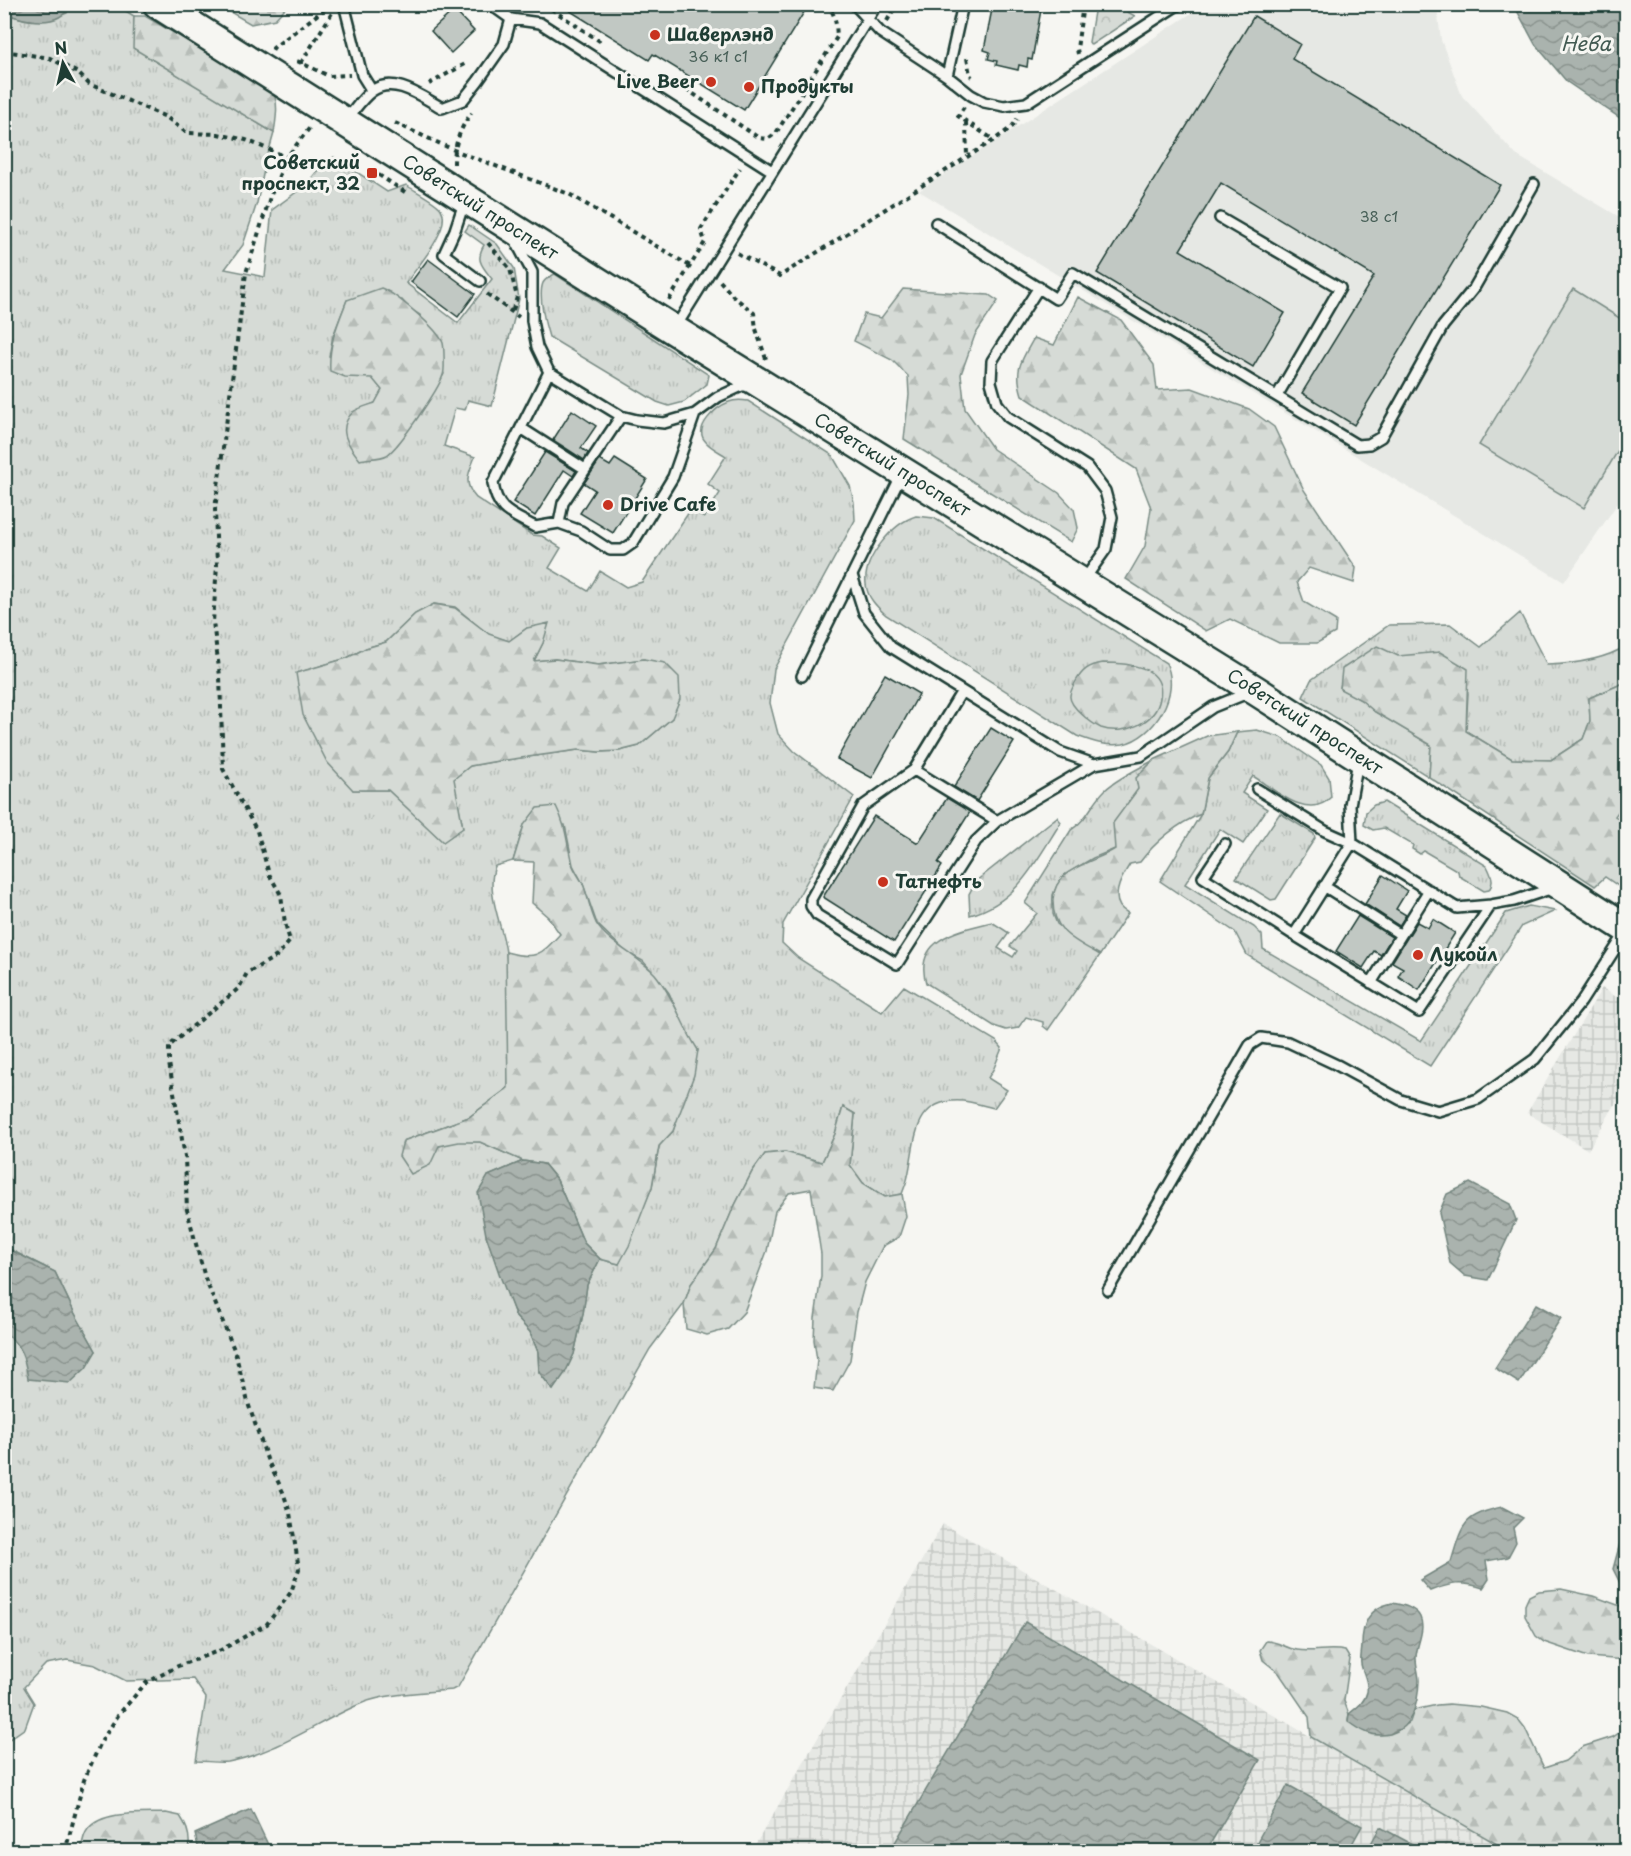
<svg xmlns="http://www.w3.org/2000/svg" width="1631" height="1856" font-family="'Playpen Sans',sans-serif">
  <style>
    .built { fill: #e6e8e4 }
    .industrial { fill: url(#industrial-grid) }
    .grass { fill: url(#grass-tufts); stroke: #7a8c85; stroke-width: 1.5; fill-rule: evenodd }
    .forest { fill: url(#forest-firs); stroke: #7a8c85; stroke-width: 1.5 }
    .park { fill: url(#park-crowns); stroke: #7a8c85; stroke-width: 1.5 }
    .garden { fill: #d6dbd6; stroke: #7a8c85; stroke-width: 1.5 }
    .water { fill: url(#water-waves); stroke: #72847d; stroke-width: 1.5 }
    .building { fill: #c1c8c3; stroke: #1f3d34; stroke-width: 1.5 }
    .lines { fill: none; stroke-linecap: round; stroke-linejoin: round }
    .lane-casing { stroke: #1f3d34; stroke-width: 14 }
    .primary-casing { stroke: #1f3d34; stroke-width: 33 }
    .path { stroke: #1f3d34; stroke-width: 4; stroke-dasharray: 4.5 4.5; stroke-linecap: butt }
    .lane { stroke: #f6f6f2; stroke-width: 9 }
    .primary { stroke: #f6f6f2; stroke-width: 28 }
    .poi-dot { fill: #c8321e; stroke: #f6f6f2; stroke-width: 2 }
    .labels { text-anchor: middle; stroke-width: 6; stroke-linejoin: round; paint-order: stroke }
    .number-label { font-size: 15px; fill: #486058 }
    .poi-label { font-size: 18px; font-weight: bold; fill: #1f3d34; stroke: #f6f6f2; text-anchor: start }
    .street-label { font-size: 18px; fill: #1f3d34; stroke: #f6f6f2 }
    .water-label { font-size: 20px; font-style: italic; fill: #425a52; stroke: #f6f6f2 }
  </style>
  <defs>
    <pattern id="industrial-grid" width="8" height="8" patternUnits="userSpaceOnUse" patternTransform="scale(1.5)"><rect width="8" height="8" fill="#e6e8e4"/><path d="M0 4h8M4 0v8" fill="none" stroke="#c5c8c4"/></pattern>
    <pattern id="grass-tufts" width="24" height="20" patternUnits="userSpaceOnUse" patternTransform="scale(1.5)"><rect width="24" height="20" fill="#d6dbd6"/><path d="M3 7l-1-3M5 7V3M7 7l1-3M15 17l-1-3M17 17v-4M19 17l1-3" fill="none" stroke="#b7bdb8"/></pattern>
    <pattern id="forest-firs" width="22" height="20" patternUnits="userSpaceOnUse" patternTransform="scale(1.5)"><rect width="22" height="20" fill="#d6dbd6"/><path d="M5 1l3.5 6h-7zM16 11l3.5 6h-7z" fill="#b7bdb8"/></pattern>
    <pattern id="park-crowns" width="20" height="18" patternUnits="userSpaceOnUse" patternTransform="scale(1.5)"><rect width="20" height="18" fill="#d6dbd6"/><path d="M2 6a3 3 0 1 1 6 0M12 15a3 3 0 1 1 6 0" fill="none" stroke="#b7bdb8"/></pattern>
    <pattern id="water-waves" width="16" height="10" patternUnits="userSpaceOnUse" patternTransform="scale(1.5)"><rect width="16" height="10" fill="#aab3ae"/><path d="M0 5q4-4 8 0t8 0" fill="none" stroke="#8a938e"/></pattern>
  </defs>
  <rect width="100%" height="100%" fill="#f6f6f2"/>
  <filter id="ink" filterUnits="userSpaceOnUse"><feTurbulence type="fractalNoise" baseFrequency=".0167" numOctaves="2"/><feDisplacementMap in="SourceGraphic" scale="12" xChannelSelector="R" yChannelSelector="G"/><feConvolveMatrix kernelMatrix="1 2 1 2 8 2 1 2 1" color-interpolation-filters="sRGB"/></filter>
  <g filter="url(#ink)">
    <path class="built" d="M1204 5H1435L1437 8 1441 40 1462 96 1516 155 1626 221V491L1564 582 919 191Z"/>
    <path class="industrial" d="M1602 988 1626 1003V1086L1588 1150 1527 1113Z
      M943 1524 1509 1851 751 1852Z"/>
    <path class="grass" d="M70 5H116L134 16V48L274 133 265 165 257 203 243 245 225 269 265 277 272 210 306 185 325 161 334 157 387 192 406 185C415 191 437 202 441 209 453 228 416 268 406 283L458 323 492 279C482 266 475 260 484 245L465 231 469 225 497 244 514 268 519 299 492 406 468 400 465 410 455 408 444 446 475 457C468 474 463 483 476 498L532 535 542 536 561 548 549 568 588 591 600 571 626 587 642 582 691 509 704 518 720 493 708 484 726 456C720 452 711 448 706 442 692 428 716 407 729 402 736 399 742 400 748 401L832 455 850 486 854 502 855 520 774 669 770 703 778 734 794 751 854 797 783 924 782 943 798 958 882 1012 904 986 996 1041 1002 1048 994 1068 988 1078 1007 1090 994 1108C984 1106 973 1102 963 1101 912 1097 916 1142 908 1176 907 1182 904 1188 902 1194L885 1197 863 1183 850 1165 855 1114 843 1107 835 1134 822 1162 785 1152 765 1154 752 1172 732 1211 716 1249 691 1284 684 1304 650 1349 458 1687 452 1690C427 1692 382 1694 360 1704 316 1723 276 1753 228 1762 218 1763 206 1761 196 1761L206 1698 193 1679 126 1681 95 1665 67 1660 46 1664 24 1687 34 1703 25 1728 5 1742 4 1332 15 1340 26 1359 96 1351 74 1312 55 1272 5 1247 4 1126 8 1124 4 1122 5 13C30 23 42 23 67 13ZM347 300H402L410 309 420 315 444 374 423 409 397 445 353 412 375 403 382 390 372 377 329 356 333 336ZM434 604 455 607 489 635 509 641 527 628 543 643 534 661 555 659 598 665 644 659 672 718 639 746 619 751 599 752 578 750 492 762 470 766 453 779 463 828 443 841 388 790H353L297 673 347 658 366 648 386 642 415 614ZM524 825H565L573 865 583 884 597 924 626 952 643 961 656 976 669 993 687 1033 698 1050 673 1131 659 1146 652 1187 619 1264 600 1259 587 1285 583 1314 574 1354 553 1390 539 1372 538 1352 530 1332 516 1317 486 1235 488 1176 523 1161 480 1142 459 1141 439 1146 403 1141 469 1117 508 1088C509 1044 511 996 506 953 503 925 485 893 495 866L513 861Z
      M555 274 709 375 707 384 684 402 669 406 657 402 549 337C545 325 538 295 543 283 546 278 550 276 555 274Z
      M916 516 934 518 1166 663C1181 693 1155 737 1123 744 1107 747 1091 741 1077 736L886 615C876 606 867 597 866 584 863 558 893 523 916 516Z
      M1520 613 1547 665C1573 664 1604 660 1626 646V682L1589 698 1590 721 1583 739 1551 760 1512 759 1466 731 1468 693 1413 656H1398L1343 669 1340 688 1361 700 1375 712 1431 745 1429 777 1303 697 1311 680 1389 625 1450 624 1481 647Z
      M1257 730 1280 737 1321 765 1329 778 1331 797C1308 822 1274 789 1253 776L1242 793 1267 809 1243 844 1220 829 1185 884 1254 927 1262 935 1263 949 1421 1041 1506 913 1529 906 1555 911 1522 926 1430 1066 1247 955 1235 932 1160 881 1201 814 1208 778 1228 752 1237 732Z
      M1154 760 1137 778 1138 789 1115 849 1093 858 1064 875 1057 885 1053 895V914L1057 924 1100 955 1048 1030 1043 1026V1022L1026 1017 1018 1028 1006 1030 994 1026 926 983C913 939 959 930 992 922L1009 933 998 948 1013 957 1017 951 1010 946 1037 913 1025 903 1071 830C1087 820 1092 803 1105 790 1118 778 1138 769 1154 760Z
      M1384 802 1487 866C1491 874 1495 882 1489 890L1484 891 1459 876 1458 871 1424 851 1420 854 1412 849 1413 845 1384 828 1373 830 1364 825 1366 812 1374 805Z
      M1280 813 1314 834 1315 838 1276 899 1271 900 1236 878Z
      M1057 817 1061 822C1036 861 1018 902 970 915L969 894 976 881Z"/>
    <path class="forest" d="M218 5H288L275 19 251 24Z
      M134 16H145L273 91C279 105 276 118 274 133L133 48Z
      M381 288C395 293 438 329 443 343 444 347 445 371 443 375 439 389 399 447 387 455 380 459 368 458 360 460 348 445 336 429 353 412 358 408 369 405 375 403L382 390 372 378 345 377 330 371C328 345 338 323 347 300Z
      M903 289 989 295 998 301 975 335 961 374 965 409 993 449 1059 493 1074 509 1078 528 1071 542 904 439 909 395 908 376 892 360 854 341 864 314 881 318Z
      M1078 297 1121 320 1154 365 1157 390 1192 388 1249 409 1274 427 1304 490 1356 568 1354 583 1309 568 1297 582 1304 602 1336 621 1335 633 1317 643H1279L1230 619 1206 631 1126 579 1145 546 1151 508 1136 469 1022 395C1014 369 1021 361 1034 338L1054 345Z
      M434 604 455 608 489 634 509 641 527 628 549 623 543 643 534 661 555 659 598 665 644 659 665 663 679 677 680 699 672 718 639 746 619 751 599 752 578 750 492 762 470 766 454 779 463 828 443 842 388 790H353L327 762 303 715 296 673 347 658 366 648 386 642 415 614Z
      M1377 646 1398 656 1440 652 1468 669 1466 731 1512 759 1551 760 1583 739 1590 721 1589 698 1626 682V801L1615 816 1626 824V906L1621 903V888L1605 877 1595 886 1429 777 1431 745 1375 712 1361 700 1340 689 1342 669Z
      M1103 663C1126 663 1166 665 1160 698 1156 723 1123 736 1101 728 1092 724 1069 706 1070 696 1070 692 1073 687 1075 683 1082 670 1089 665 1103 663Z
      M1237 732 1228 752 1208 778 1201 814C1178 823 1155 842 1140 862L1130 864C1121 878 1107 903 1128 913L1100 955C1074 940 1052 932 1053 899 1054 890 1058 881 1065 875 1080 863 1099 859 1115 849L1113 823 1138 789 1136 778 1154 760 1207 736Z
      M556 806C567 828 566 841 572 863 574 871 580 877 583 884 588 896 590 911 596 923 607 942 639 957 655 974 674 997 682 1026 698 1050L694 1075 673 1131 659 1146 652 1187 629 1246 619 1264 600 1259 584 1243 557 1180 544 1164 523 1161 480 1142H459L439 1146 430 1165 411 1174 399 1156 403 1141 469 1117 508 1088 506 952C535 960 540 956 560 934L548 917 532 903 534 862 513 861 524 825 537 808Z
      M843 1107 855 1114 850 1165 863 1183 885 1197 902 1194 906 1216 899 1237 883 1246 865 1282 857 1312 850 1360 833 1391 814 1388 817 1360 814 1340 815 1318 821 1276V1254L811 1189 789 1193 775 1211 767 1251 744 1312 728 1329 707 1335 686 1329 684 1304 691 1284 716 1249 732 1211 752 1172 765 1154 785 1152 822 1162 835 1134Z
      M1561 1589 1593 1596 1626 1608V1660L1588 1657 1544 1642 1536 1636 1525 1616V1605L1529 1596 1539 1591Z
      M1266 1641C1278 1641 1285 1648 1297 1650 1313 1653 1329 1647 1345 1651L1350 1659 1344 1701 1349 1714 1348 1720C1376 1742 1382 1736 1410 1722L1414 1710 1437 1705 1449 1704 1481 1707 1507 1713 1518 1719 1525 1728 1544 1768 1565 1761 1582 1747 1613 1737 1626 1728V1851H1509L1311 1737 1309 1717 1279 1673 1263 1660 1260 1650Z
      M166 1813 180 1816C187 1826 191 1839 188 1851H81C82 1844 83 1835 88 1829 103 1810 144 1814 166 1813Z"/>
    <path class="park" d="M1098 4 1115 5 1135 16 1091 45 1089 42 1095 6Z"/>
    <path class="garden" d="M1573 289 1626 322V437L1584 508 1479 445Z"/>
    <path class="water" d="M5 4H70V5C60 29 24 21 5 13Z
      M1514 5H1626V122L1567 82 1535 44Z
      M523 1161 544 1164 557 1180 584 1243 600 1259 587 1285 583 1314 574 1354 565 1373 553 1390 539 1372 538 1352 530 1332 516 1317 500 1276 486 1235 478 1193 488 1176Z
      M1470 1183 1510 1204 1516 1220 1488 1280 1465 1276 1450 1263 1439 1213 1447 1194Z
      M4 1247 55 1272 74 1312 96 1351 86 1368 70 1383 28 1379C25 1358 21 1346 5 1332Z
      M1536 1304 1561 1318 1519 1383 1495 1368Z
      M1626 1498V1586L1620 1583 1613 1569 1625 1525 1621 1509Z
      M1502 1507 1523 1518 1513 1528 1516 1542 1508 1557 1486 1561 1489 1579 1483 1588C1461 1581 1451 1583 1430 1591L1420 1580 1451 1562C1462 1526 1462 1515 1502 1507Z
      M1392 1603C1402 1605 1415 1607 1420 1617 1426 1630 1416 1645 1416 1658 1416 1666 1419 1674 1419 1681 1418 1704 1413 1727 1390 1734 1373 1738 1361 1731 1348 1721L1349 1714C1356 1708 1365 1702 1367 1692 1369 1682 1363 1674 1361 1664 1360 1658 1362 1651 1362 1645 1362 1623 1369 1608 1392 1603Z
      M1025 1622 1260 1760 1206 1851H890Z
      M1288 1785 1362 1826 1348 1851H1252Z
      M251 1809 271 1851H199L195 1834Z
      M1380 1827 1425 1851H1367Z"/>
    <path class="building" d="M559 4H809L744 110 653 54 649 60Z
      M993 4H1042L1032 60 1028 59 1027 67 1019 65 1018 70 996 65 997 61 988 59 990 52 984 50Z
      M454 10 474 31 451 53 431 31Z
      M1254 16 1300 44 1292 59 1500 185 1354 425 1302 393 1374 276 1221 183 1180 250 1285 313 1253 367 1097 273Z
      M428 259 475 294 458 317 411 282Z
      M572 410 596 426 581 448 588 453 584 460 553 440Z
      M545 452 576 471 573 476 564 470 535 516 513 502Z
      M615 459 647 479 613 533 580 513 595 490 584 483 600 460 610 466Z
      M885 674 919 694 872 778 837 759Z
      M991 728 1014 742 977 801 954 787Z
      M947 798 970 812 938 863 942 866 894 942 823 897 874 816 918 843Z
      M1383 875 1407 891 1396 909 1406 915 1399 926 1365 904Z
      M1358 916 1392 937 1381 955 1374 951 1363 968 1336 951Z
      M1433 919 1455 933 1419 990 1398 976 1403 968 1392 962 1417 922 1428 928Z"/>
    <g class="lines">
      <defs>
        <path id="lane" d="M344 4 362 75 372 91
          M490 4 511 19
          M854 4 880 32 947 76 971 95 984 102 1004 106 1026 103 1179 4
          M947 76 963 4
          M346 120C354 111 362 98 372 91 394 75 422 97 442 108L463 100 478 81 504 44 511 19 540 23 772 171
          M464 203 455 230 444 254 480 281
          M1220 218 1340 288 1277 396
          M936 223 1056 299 1073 273 1357 445 1369 444 1381 437 1443 326 1474 288 1534 184
          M515 240 532 272V321L537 347 549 372 621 416 637 420 664 423 695 414 718 397 742 386H751
          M1039 287 992 361 991 382 997 403 1008 417 1087 467 1105 491 1112 517 1106 549 1084 580
          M675 328 877 4
          M549 372 493 483C497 512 512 514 535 527L559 523 581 531 610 550H623L633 543 673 477 695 414
          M521 428 585 469
          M559 523 563 503 621 416
          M852 575 864 613 891 647 1060 752 1094 764 1141 756 1213 707 1250 692
          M802 676 902 474
          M962 691 914 770 997 821 1094 764
          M1358 761 1350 805 1352 843 1457 908 1491 905 1514 901 1553 888
          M914 770 863 806 811 899V906L817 915 897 964 976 841 997 821
          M1257 789 1325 831 1352 843 1294 935 1419 1012 1491 905
          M1225 844 1203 877 1294 935
          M1324 886 1401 935
          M1371 983 1429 890
          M1108 1290 1250 1045 1261 1038 1288 1042 1337 1065 1401 1100 1438 1111 1478 1099 1535 1059 1581 1002 1626 932"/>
        <g id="primary">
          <path id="s1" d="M158 4 674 330 1255 690 1626 928"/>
        </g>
      </defs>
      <use href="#lane" class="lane-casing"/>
      <use href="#primary" class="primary-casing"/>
      <path class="path" d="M544 4 601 42
        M934 4 950 10
        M1136 4 1144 10
        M887 21 897 4
        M275 49 273 48 330 5
        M4 51 50 58 78 73 89 84 166 117 187 133 218 134 246 140 287 157
        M1078 54 1077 49 1083 4
        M967 58 970 75 972 77
        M297 61 329 76 350 75
        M301 63 332 13
        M660 81 686 89 759 138 768 139 776 133 837 37C836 23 836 14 826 4
        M429 84 467 63
        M964 107 958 116 994 140
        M966 122 967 156
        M395 123 454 150 569 194 690 266
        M454 164C454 145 460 127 472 113
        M371 170 405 192
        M488 243 510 269 517 297 512 313
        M737 253 780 276 994 140 1012 127 1017 119
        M720 281 733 296 754 313 756 329 766 359
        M487 294 519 317
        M669 300 705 242 701 229 740 168
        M65 1852 84 1780 101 1742 119 1714 146 1683 178 1666 221 1650 267 1624 291 1592 299 1569 290 1513 283 1492 267 1459 249 1406 235 1352 205 1278 187 1210 185 1157 169 1063V1046L239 988 247 973 277 956 290 941 285 923 281 895 269 874 257 831 223 769 220 676 213 622 217 565 215 509 246 273 270 197 287 157 311 126"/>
      <use href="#lane" class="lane"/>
      <use href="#primary" class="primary"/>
    </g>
  </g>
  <g class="poi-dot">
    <circle cx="655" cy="35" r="6"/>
    <circle cx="711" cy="82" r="6"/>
    <circle cx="749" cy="87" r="6"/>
    <rect x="366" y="167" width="12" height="12" rx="3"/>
    <circle cx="608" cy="505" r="6"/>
    <circle cx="883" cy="882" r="6"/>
    <circle cx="1418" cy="955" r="6"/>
  </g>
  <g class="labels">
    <g class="number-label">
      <text x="718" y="62">36 к1 c1</text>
      <text x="1379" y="222">38 с1</text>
    </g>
    <g class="poi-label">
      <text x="667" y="41">Шаверлэнд</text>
      <text x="699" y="88" text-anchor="end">Live Beer</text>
      <text x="761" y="93">Продукты</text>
      <text x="360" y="169" text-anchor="end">Советский<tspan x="360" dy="21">проспект, 32</tspan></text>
      <text x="620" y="511">Drive Cafe</text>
      <text x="895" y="888">Татнефть</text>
      <text x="1430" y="961">Лукойл</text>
    </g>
    <g class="street-label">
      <text dy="6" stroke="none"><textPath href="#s1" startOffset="381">Советский проспект</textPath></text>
      <text dy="6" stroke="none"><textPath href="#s1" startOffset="867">Советский проспект</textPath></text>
      <text dy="6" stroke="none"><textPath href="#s1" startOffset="1353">Советский проспект</textPath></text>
    </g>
    <g class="water-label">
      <text x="1586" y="51">Нева</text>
    </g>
  </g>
  <rect width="1631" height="1856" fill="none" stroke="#f6f6f2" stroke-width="24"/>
  <rect x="12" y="12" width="1607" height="1832" fill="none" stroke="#1f3d34" stroke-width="2" filter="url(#ink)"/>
  <g transform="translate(63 63) rotate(352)" stroke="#f6f6f2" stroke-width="4.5" paint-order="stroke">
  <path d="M0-4.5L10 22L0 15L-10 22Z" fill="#1f3d34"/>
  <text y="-9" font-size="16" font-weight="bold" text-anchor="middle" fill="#1f3d34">N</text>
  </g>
</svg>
